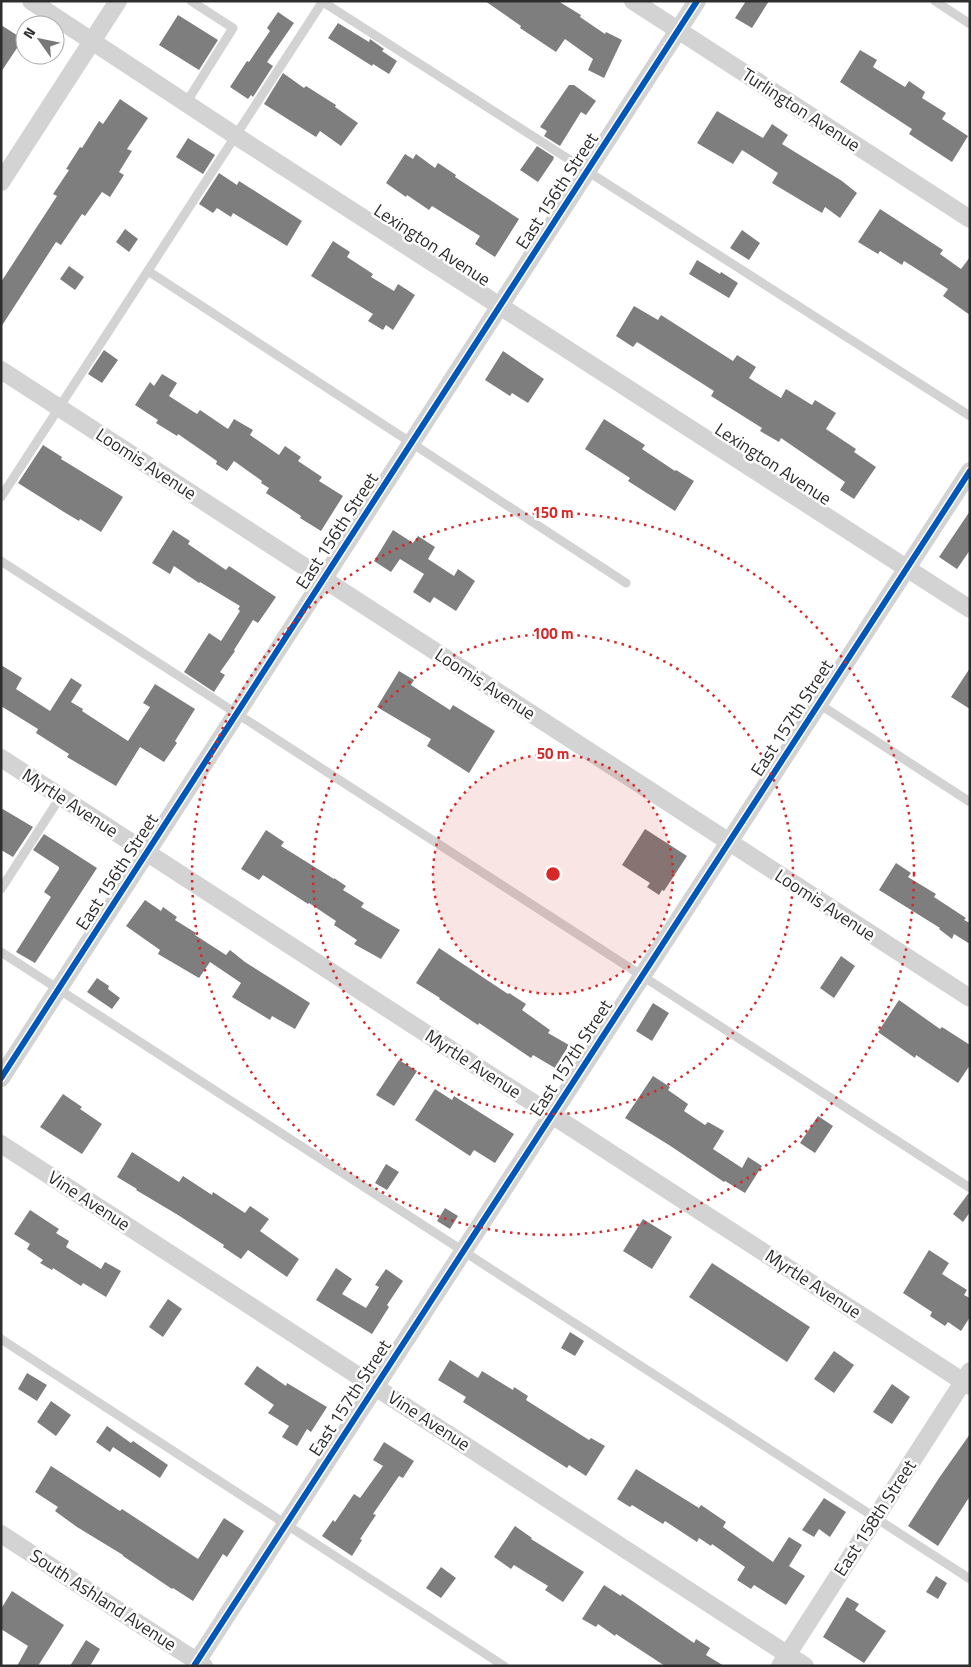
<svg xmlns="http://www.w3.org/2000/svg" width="971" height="1667" font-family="'Titillium Web',sans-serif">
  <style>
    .building { fill: #7e7e7e }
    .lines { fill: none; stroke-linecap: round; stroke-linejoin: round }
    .service { stroke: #d3d3d3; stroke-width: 9 }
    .minor { stroke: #d3d3d3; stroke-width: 18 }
    .cycleway-casing { stroke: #fff; stroke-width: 9 }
    .cycleway { stroke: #0057b8; stroke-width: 6 }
    .ring { fill: none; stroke: #d62828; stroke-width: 2.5; stroke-dasharray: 2.5 5 }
    .labels { text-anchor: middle; stroke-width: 5; stroke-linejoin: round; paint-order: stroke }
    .street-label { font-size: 18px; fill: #2e2e2e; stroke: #fff }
    .centre { fill: #d62828; stroke: #fff; stroke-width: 2.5 }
    .ring-label { font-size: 15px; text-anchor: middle; font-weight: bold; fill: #d62828; stroke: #fff; stroke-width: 5; stroke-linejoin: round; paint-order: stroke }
  </style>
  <rect width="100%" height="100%" fill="#fff"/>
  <path class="building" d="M485 1H558L581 15 580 17 605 34 606 32 622 40 604 78 588 70 593 59 565 39 556 52 520 28 521 26Z
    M746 1H769L752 28 735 18Z
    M278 12 294 23 267 62 273 66 253 97 251 95 248 99 230 87 247 61 249 62 270 31 267 28Z
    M178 15 218 40 199 70 159 45Z
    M338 23 369 42 370 39 384 49 382 51 397 61 389 74 373 64 372 66 328 38Z
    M1 25 23 39 1 72Z
    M860 50 877 60 873 67 905 87 909 81 925 92 922 98 946 113 942 119 968 136 952 162 909 134 912 129 840 82Z
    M283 73 304 88 306 86 336 105 335 107 358 123 341 146 320 131 316 137 264 104Z
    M569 85H574L596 101 586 115 581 112 560 146 544 136 547 131 540 127Z
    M120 99 148 118 127 149 132 151 119 172 124 175 110 197 102 192 85 216 82 214 61 245 56 242 1 327V282L57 196 53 194 69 170 66 169 80 147 82 148 99 121 103 124Z
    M717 111 763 138 772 124 788 135 782 144 842 181 857 193 840 218 825 207 822 213 772 183 778 173 742 150 733 164 697 143Z
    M188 138 215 155 203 174 176 157Z
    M537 146 554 157 553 160 538 182 520 170Z
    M405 154 413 159 416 154 435 168 438 163 456 175 455 177 519 219 495 257 475 244 480 236 432 206 429 210 407 195 406 197 386 183Z
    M219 173 237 185 239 181 302 221 287 246 233 213 231 217 217 208 213 213 199 204Z
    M880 209 943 250 940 254 961 269 970 257V315L943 296 948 289 931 278 904 261 902 265 880 251 878 254 858 242Z
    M125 229 138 239 129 252 116 242Z
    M742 230 760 243 749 260 730 248Z
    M333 241 350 252 347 257 373 274 371 277 394 291 398 284 415 295 393 330 386 325 383 330 368 321 373 314 311 276Z
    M697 260 720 274 721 272 738 283 729 298 689 274Z
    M69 266 84 277 75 290 60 279Z
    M634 306 658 320 661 315 733 361 737 355 756 367 749 378 781 398 786 389 812 405 815 400 836 413 826 429 856 449 854 452 876 467 854 499 840 490 845 482 781 438 779 442 760 431 762 428 711 396 714 391 637 342 633 347 616 336Z
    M104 350 118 360 102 383 88 374Z
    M503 351 544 379 528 403 512 393 510 396 485 380Z
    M162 374 177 383 169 396 197 414 200 410 228 429 234 419 253 430 250 435 279 455 285 446 301 457 298 461 322 477 319 481 343 496 321 531 300 518 301 516 266 493 269 488 261 483 262 481 234 461 227 471 216 464 217 461 178 434 177 436 156 423 158 420 135 405 150 382 154 386Z
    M604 419 645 445 642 449 675 471 676 470 694 481 675 511 628 481 630 478 585 449Z
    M43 445 62 457 61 459 123 497 101 532 80 519 79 521 64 512 18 483Z
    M970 511V550L957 569 939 557Z
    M173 530 190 541 188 544 226 570 229 566 276 597 258 623 253 620 234 650 235 651 220 672 225 675 214 692 184 672 209 633 221 641 240 611 238 609 240 606 200 582 199 583 174 566 170 574 152 563Z
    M393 530 413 543 418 536 435 547 428 559 454 576 458 569 475 581 456 611 434 597 430 603 413 592 424 574 400 559 391 572 374 561Z
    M1 665 22 678 16 689 50 711 71 678 82 685 71 702 83 709 82 711 128 741 150 707 143 703 155 684 195 709 175 741 177 743 164 762 140 747 116 786 67 757 69 754 36 733 38 729 1 706Z
    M970 668V709L951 697Z
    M399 671 414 680 411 685 450 710 453 705 495 731 469 773 427 746 431 739 377 707Z
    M1 808 33 827 13 857 1 850Z
    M645 829 687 856 664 891 662 890 659 895 647 887 650 883 622 865Z
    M266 830 284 842 281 846 334 879V878L346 886 343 890 364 903 361 907 400 930 381 959 354 944 357 940 334 925 336 921 309 903 308 904 263 875 259 880 241 869Z
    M44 834 97 868 35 963 16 952 51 897 44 892 59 869V867L33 850Z
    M896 863 911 873 908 877 936 894 934 897 966 918 964 920 970 923V944L954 934 952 939 939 929 940 928 879 890Z
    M145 900 161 911 163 907 177 917 175 920 196 933 195 935 226 955 230 950 245 962 310 1003 295 1029 272 1016 270 1020 232 997 241 983 210 962 199 978 158 954 160 950 126 926Z
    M439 948 508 994 509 993 526 1004 522 1010 550 1030 548 1033 569 1045 555 1068 533 1055 531 1058 479 1023 478 1025 439 999 440 998 416 983Z
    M841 956 855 966 834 998 820 988Z
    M97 978 109 986 108 989 120 998 112 1009 87 992Z
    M899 1000 940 1029 942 1027 970 1045V1065L958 1083 916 1055 915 1058 878 1032Z
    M653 1003 669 1013 652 1041 636 1031Z
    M399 1060 417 1071 394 1106 376 1095Z
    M653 1076 670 1087 668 1090 688 1104 684 1111 705 1125 708 1122 724 1131 713 1149 742 1168 748 1157 762 1166 745 1193 725 1181 724 1182 669 1145 625 1118Z
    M435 1089 452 1100 454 1096 514 1134 495 1163 474 1150 470 1156 415 1120Z
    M63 1094 82 1107 80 1109 102 1124 82 1154 40 1127Z
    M818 1116 833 1126 815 1153 800 1143Z
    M132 1152 179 1182 183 1176 212 1195 213 1192 245 1213 250 1206 269 1219 260 1231 299 1259 287 1277 248 1250 241 1259 223 1247 224 1245 178 1215 136 1190 137 1189 117 1177Z
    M386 1164 399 1172 387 1190 375 1183Z
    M968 1194H970V1212L963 1222 953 1214Z
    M445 1208 458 1216 450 1229 437 1221Z
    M30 1210 59 1229 56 1233 69 1241 66 1247 101 1269 105 1262 121 1271 106 1297 83 1283 81 1286 53 1268 52 1270 40 1263 43 1260 27 1249 30 1244 14 1234Z
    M643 1219 672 1237 652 1269 623 1251Z
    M929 1250 949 1263 942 1274 967 1290 964 1295 970 1298V1317L961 1331 948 1322 945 1326 930 1316 932 1312 903 1293Z
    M712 1263 810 1327 787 1362 689 1297Z
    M336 1268 352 1279 342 1294 366 1308 379 1287 375 1285 386 1269 403 1281 387 1305 389 1307 372 1334 316 1300Z
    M168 1299 182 1309 163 1337 149 1327Z
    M570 1332 584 1341 575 1356 561 1348Z
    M834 1351 854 1365 834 1393 814 1379Z
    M450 1360 478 1378 482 1371 513 1390 514 1387 528 1396 526 1400 589 1440 591 1438 605 1446 586 1476 569 1465 567 1468 463 1402 466 1397 438 1380Z
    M257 1366 286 1386 287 1383 327 1407 311 1432 307 1429 297 1446 282 1437 289 1426 268 1413 274 1405 244 1384Z
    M27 1373 47 1385 37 1401 18 1389Z
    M892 1384 910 1397 892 1424 873 1412Z
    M51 1401 71 1415 56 1436 37 1422Z
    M107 1426 131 1443 133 1441 168 1465 160 1478 113 1447 110 1452 96 1442Z
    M970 1434V1496L938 1546 908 1526 939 1478Z
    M384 1442 414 1461 403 1478 399 1476 373 1514 376 1515 360 1539 362 1540 352 1556 322 1536 333 1520 335 1522 354 1494 360 1498 383 1466 373 1460Z
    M51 1466 120 1511 122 1509 198 1559 224 1518 244 1531 227 1557 223 1554 193 1601 173 1588 172 1589 123 1556V1555L77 1527 55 1511 58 1507 35 1492Z
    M636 1469 699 1508 701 1505 726 1522 723 1527 773 1562 789 1537 802 1545 789 1566 805 1576 786 1605 754 1585 751 1589 737 1580 745 1567 712 1544 711 1546 699 1538 697 1542 665 1521 663 1524 632 1505 630 1507 617 1499Z
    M824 1498 846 1512 830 1537 819 1529 814 1537 802 1530Z
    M515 1526 532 1538 531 1539 584 1572 563 1602 545 1590 548 1586 514 1565 511 1569 494 1557Z
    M441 1567 456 1578 441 1598 426 1588Z
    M936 1576 947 1583 938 1599 926 1592Z
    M604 1585 621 1596 622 1594 694 1643 696 1639 710 1648 706 1655 724 1666H665L616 1634 615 1636 598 1624 596 1627 582 1619Z
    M12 1591 64 1625 38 1666H17L28 1646 1 1629V1609Z
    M847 1597 859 1604 855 1610 886 1631 864 1663 823 1637Z
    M86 1640 100 1649 90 1666H70Z"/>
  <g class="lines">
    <path class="service" d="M935 1 970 24
      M323 2 970 416
      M186 103 233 28 191 1
      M148 271 626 583
      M1 497 323 1
      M1 561 970 1188
      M819 704 970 802
      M1 889 61 796
      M1 952 970 1579
      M1 1339 504 1666"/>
    <path class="minor" d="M31 1 236 136 970 609
      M633 1 970 219
      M1 182 118 1
      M1 370 970 998
      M1 758 970 1386
      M1 1078 697 1
      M1 1144 805 1666
      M1 1534 204 1666
      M194 1666 970 471
      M780 1666 970 1371"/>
    <defs>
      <path id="cycleway" d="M1 1078 697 1
        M194 1666 970 471"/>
    </defs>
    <use href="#cycleway" class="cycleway-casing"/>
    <use href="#cycleway" class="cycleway"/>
  </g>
  <circle cx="553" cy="874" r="120" fill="#d62828" fill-opacity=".12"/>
  <g class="ring">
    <circle cx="553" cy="874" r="120"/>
    <circle cx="553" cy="874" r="240"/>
    <circle cx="553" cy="874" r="361"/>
  </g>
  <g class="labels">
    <g class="street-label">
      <text transform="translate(801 110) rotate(33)" y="6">Turlington Avenue</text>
      <text transform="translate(557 191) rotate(-57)" y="6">East 156th Street</text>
      <text transform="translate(432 245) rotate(33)" y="6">Lexington Avenue</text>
      <text transform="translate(146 464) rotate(33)" y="6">Loomis Avenue</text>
      <text transform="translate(773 464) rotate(33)" y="6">Lexington Avenue</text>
      <text transform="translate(337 531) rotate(-57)" y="6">East 156th Street</text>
      <text transform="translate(485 684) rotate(33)" y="6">Loomis Avenue</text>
      <text transform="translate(792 718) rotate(-57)" y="6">East 157th Street</text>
      <text transform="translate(70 803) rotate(33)" y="6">Myrtle Avenue</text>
      <text transform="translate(117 872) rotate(-57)" y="6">East 156th Street</text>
      <text transform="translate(825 905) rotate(33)" y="6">Loomis Avenue</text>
      <text transform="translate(571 1058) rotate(-57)" y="6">East 157th Street</text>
      <text transform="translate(473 1064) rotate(33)" y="6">Myrtle Avenue</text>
      <text transform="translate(89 1201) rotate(33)" y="6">Vine Avenue</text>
      <text transform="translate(813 1284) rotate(33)" y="6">Myrtle Avenue</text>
      <text transform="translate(350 1398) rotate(-57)" y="6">East 157th Street</text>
      <text transform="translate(429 1421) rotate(33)" y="6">Vine Avenue</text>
      <text transform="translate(875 1518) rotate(-57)" y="6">East 158th Street</text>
      <text transform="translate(103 1600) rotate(33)" y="6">South Ashland Avenue</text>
    </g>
  </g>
  <circle cx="553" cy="874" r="8" class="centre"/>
  <g class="ring-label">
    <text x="553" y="518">150 m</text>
    <text x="553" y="639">100 m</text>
    <text x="553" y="759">50 m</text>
  </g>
  <rect width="971" height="1667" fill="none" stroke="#2e2e2e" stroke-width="5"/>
  <g transform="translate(40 40) rotate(303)"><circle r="24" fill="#ffffff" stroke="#ababab"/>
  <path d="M0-4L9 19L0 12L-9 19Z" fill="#777777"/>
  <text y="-8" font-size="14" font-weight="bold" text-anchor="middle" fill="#2e2e2e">N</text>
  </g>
</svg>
